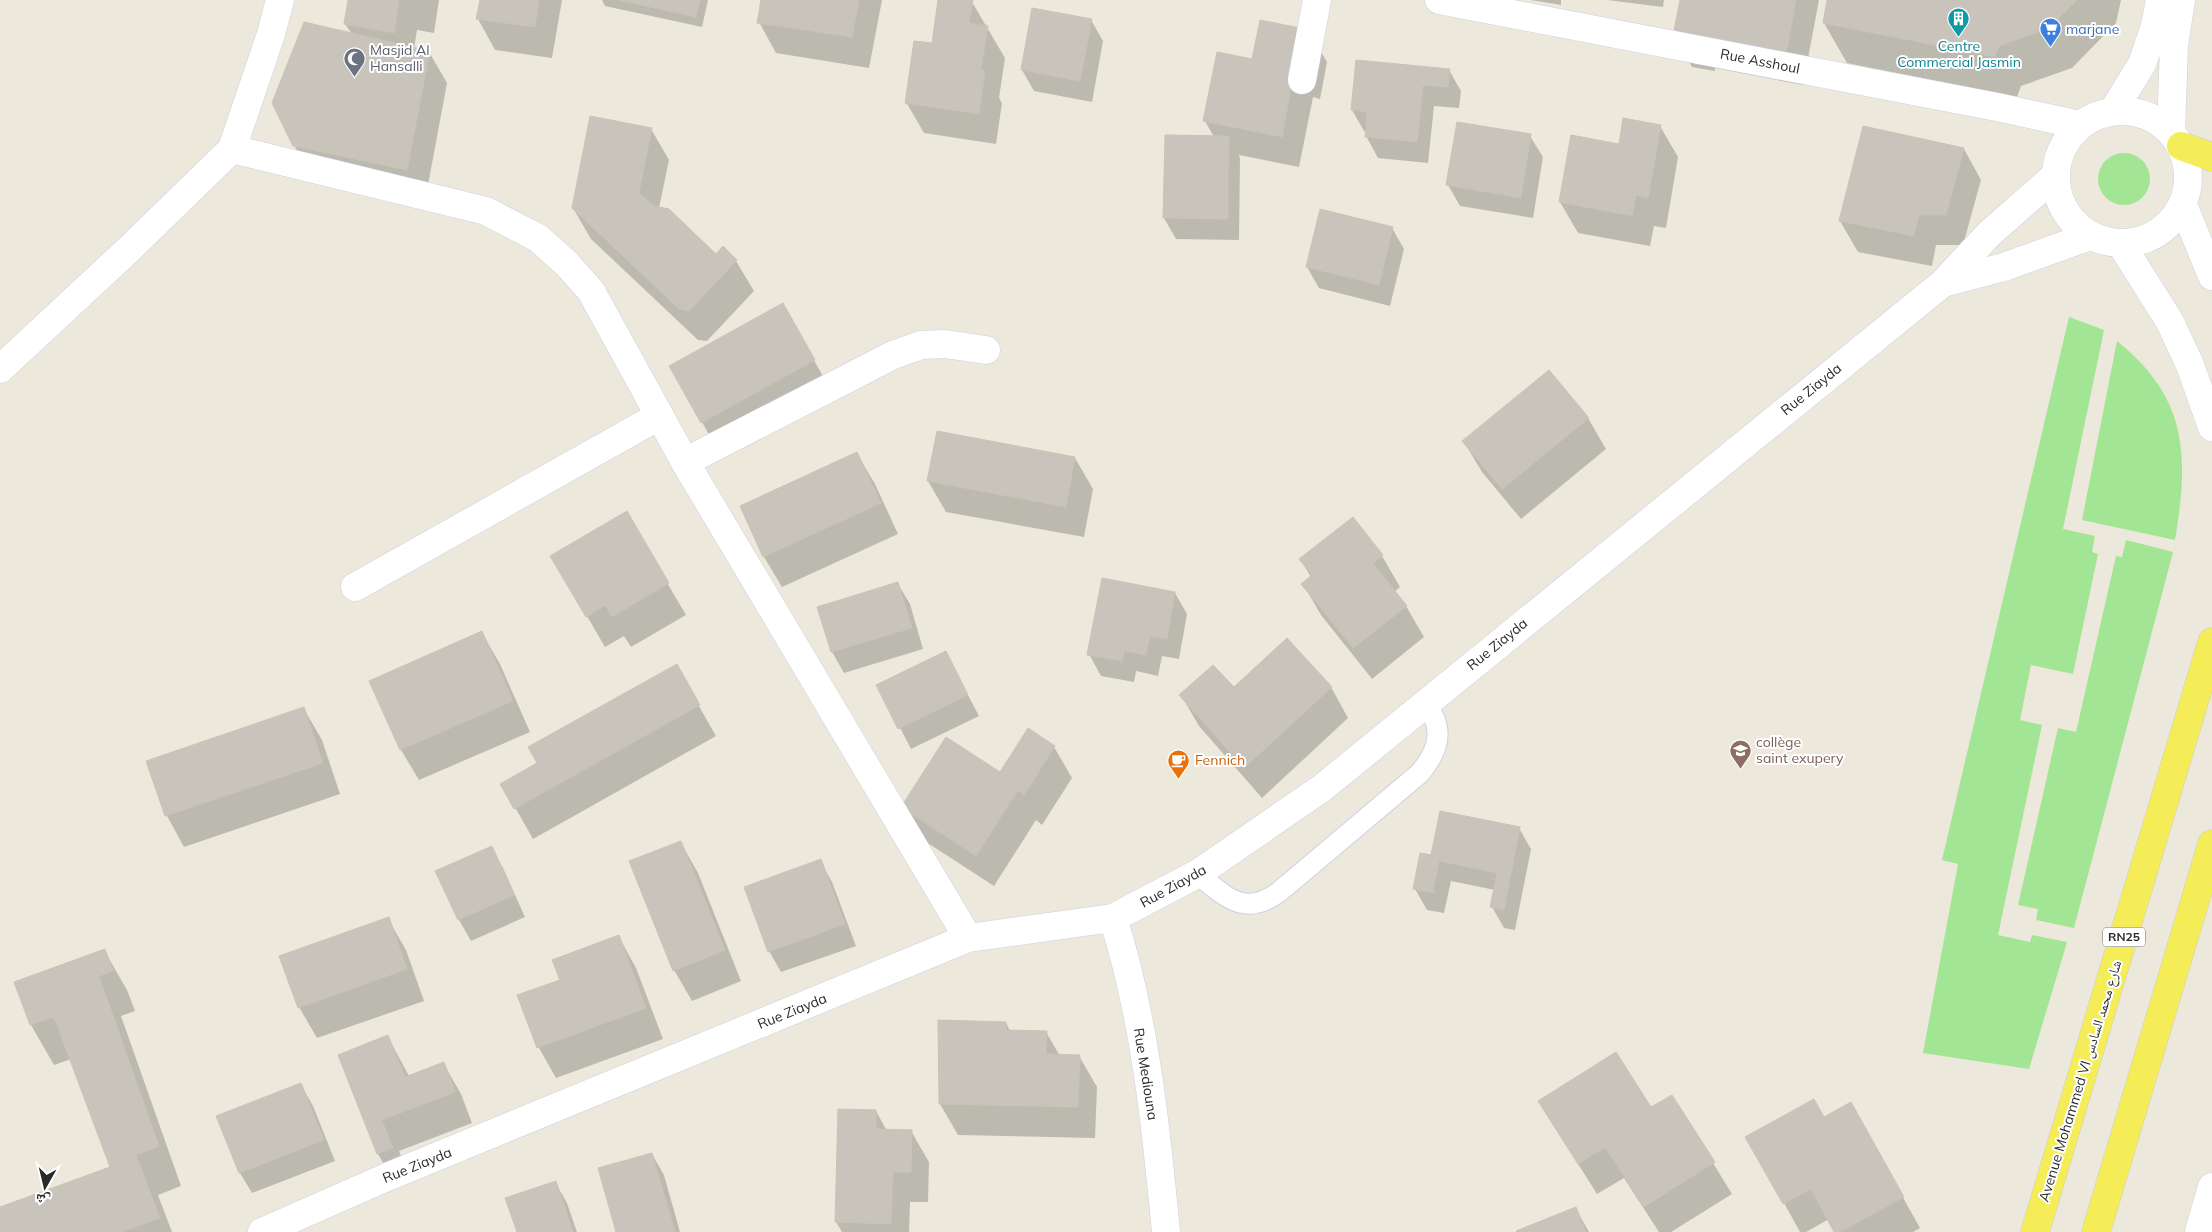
<svg xmlns="http://www.w3.org/2000/svg" width="2212" height="1232" font-family="Mulish,'Noto Naskh Arabic',sans-serif">
  <style>
    .green { fill: #a2e595 }
    .shadow { fill: #0003 }
    .building { fill: #c8c4bb; stroke: #c8c4b4 }
    .lines { fill: none; stroke-linecap: round; stroke-linejoin: round }
    .service-casing { stroke: #d0d0e3; stroke-width: 22 }
    .minor-casing { stroke: #d0d0e3; stroke-width: 29 }
    .secondary-casing { stroke: #d0d0e3; stroke-width: 29 }
    .primary-casing { stroke: #ccc; stroke-width: 29 }
    .service { stroke: #fff; stroke-width: 20 }
    .minor { stroke: #fff; stroke-width: 28 }
    .secondary { stroke: #fff; stroke-width: 28 }
    .primary { stroke: #f5ed57; stroke-width: 28 }
    .labels { text-anchor: middle; stroke-width: 4; stroke-linejoin: round; paint-order: stroke }
    .shield { fill: #fff; stroke: #6a6a6a; stroke-width: 1 }
    .shield-label { font-size: 12px; font-weight: bold; fill: #2a2a2a }
    .shop-label { font-size: 14px; fill: #366cbe; stroke: #fff; text-anchor: start }
    .culture-label { font-size: 14px; fill: #0d838f; stroke: #fff }
    .worship-label { font-size: 14px; fill: #5b616d; stroke: #fff; text-anchor: start }
    .street-label { font-size: 14px; fill: #2a2a2a; stroke: #fff }
    .education-label { font-size: 14px; fill: #785e54; stroke: #fff; text-anchor: start }
    .food-label { font-size: 14px; fill: #c56008; stroke: #fff; text-anchor: start }
  </style>
  <rect width="100%" height="100%" fill="#ece8db"/>
  <path class="green" d="M2098 179a26 26 0 1 1 52 0a26 26 0 1 1-52 0Z
    M2069 317 2104 330 2063 529 2095 536 2092 552 2098 554 2073 674 2031 665 2020 720 2042 725 1998 935 2030 942 2032 935 2067 942 2029 1069 1923 1053 1958 864 1942 860Z
    M2117 341C2188 398 2189 455 2175 540L2082 520Z
    M2126 540 2173 552 2074 928 2036 920 2038 909 2018 905 2058 728 2076 732 2116 556 2122 557Z"/>
  <path class="shadow" d="M349 0H439L434 33 417 30 414 48 429 52 447 83 425 201 312 177 294 145 352 34 345 24Z
    M481 0H562L552 58 495 50 478 19Z
    M602 0H708L702 27 605 6Z
    M762 0H882L869 68 776 53 759 22Z
    M940 0 972 2 1005 58 999 98 1002 103 996 144 924 133 906 102 933 44Z
    M1531 0H1561V5Z
    M1607 0H1664L1663 7Z
    M1681 0H1819L1803 85 1715 68V71L1692 67 1674 36Z
    M1828 0H2121L2116 23 2072 68 2021 86 2017 97 1847 63 1824 23Z
    M1033 9 1091 20 1103 41 1092 102 1034 91 1022 70Z
    M1309 31 1327 62 1320 99 1313 97 1299 167 1239 155 1240 159 1239 240 1176 239 1164 218 1214 137 1205 121 1253 60Z
    M1449 70 1461 91 1459 108 1434 106 1428 163 1378 158 1366 136V131H1364L1352 110Z
    M1660 126 1678 157 1666 228 1654 226 1650 246 1578 233 1560 202 1620 145Z
    M651 129 669 160 659 208 716 256 736 261 754 291 707 341 698 340 591 239 573 208Z
    M1530 136 1543 157 1533 218 1460 206 1448 185Z
    M1964 149 1981 180 1963 245H1936L1932 266 1858 252 1840 221Z
    M1392 228 1404 249 1390 306 1319 288 1307 267Z
    M799 334 832 392 720 454 671 367Z
    M1588 418 1606 449 1521 519 1482 472 1464 442Z
    M857 454 875 484 898 534 782 587 764 557 741 507Z
    M1075 458 1093 489 1084 537 946 512 928 481Z
    M626 513 686 615 631 647 624 636 605 647 552 556Z
    M1352 518 1382 556 1400 587 1394 592 1406 606 1424 637 1372 679 1321 615 1303 584 1311 577 1300 559Z
    M898 584 910 604 923 649 844 673 832 652 818 607Z
    M1175 593 1187 614 1179 659 1162 656 1158 676 1136 671 1134 682 1101 676 1089 654Z
    M482 633 500 664 530 732 419 780 401 750 371 681Z
    M946 653 979 716 911 749 878 685Z
    M676 666 716 736 533 839 502 784 539 763Z
    M1331 687 1348 718 1262 798 1199 726 1181 695 1234 689Z
    M304 709 322 740 340 794 184 847 167 816 148 761Z
    M1054 747 1072 778 1042 825 1036 820 994 886 920 838 902 807 1001 774Z
    M1519 828 1531 849 1515 930 1504 928 1492 907 1495 890 1451 881 1444 913 1427 910 1415 889 1432 856Z
    M681 843 698 873 741 981 692 1001 674 970Z
    M491 847 503 868 525 917 471 941 459 920 437 871Z
    M820 861 832 882 856 946 781 972 769 951Z
    M388 919 406 950 424 1001 317 1038 299 1007Z
    M619 937 636 968 663 1039 556 1078 539 1048 519 996 562 980Z
    M104 950 127 990 135 1011 121 1016 181 1186 158 1195 172 1232H0V1208L111 1168 71 1059 54 1065 31 1025 16 983Z
    M1006 1023 1010 1031 1046 1032 1060 1056H1079L1097 1087 1095 1138 958 1135 940 1104Z
    M388 1037 409 1076 443 1063 461 1094 472 1123 399 1151 410 1179 396 1185 378 1154 340 1056Z
    M301 1085 313 1106 335 1161 252 1193 240 1173Z
    M1672 1096 1732 1194 1671 1232H1659L1624 1178 1597 1194 1558 1132 1651 1109Z
    M876 1111 887 1131H911L929 1162 928 1202H910L909 1232H842L836 1222Z
    M1824 1119 1868 1135 1920 1228 1913 1232H1836L1829 1219 1806 1232H1800L1784 1203Z
    M652 1154 664 1175 680 1232H617Z
    M555 1182 567 1203 577 1232H518Z
    M1576 1209 1589 1232H1518Z"/>
  <path class="building" d="M348 0H399L394 33 344 24Z
    M480 0H539L535 27 476 19Z
    M618 0H700L696 17Z
    M761 0H859L852 37 757 23Z
    M938 0H973L969 23 988 26 981 70 985 71 979 114 905 103 914 41 932 43Z
    M1680 0H1796L1786 54 1673 36Z
    M1827 0H2077L2049 28 1999 46 1995 57 1823 23Z
    M1032 8 1092 19 1080 81 1021 70Z
    M1260 20 1310 30 1295 67 1282 137 1203 121 1217 52 1252 59Z
    M304 22 430 51 407 170 293 146 272 103Z
    M1356 60 1450 69 1448 87 1423 85 1417 142 1365 137 1367 112 1351 110Z
    M590 116 652 128 639 193 654 206 669 209 716 254 723 246 737 260 689 311 679 309 572 208Z
    M1623 118 1661 125 1648 198 1636 195 1632 216 1559 202 1571 135 1619 144Z
    M1457 122 1531 134 1521 198 1446 185Z
    M1863 126 1964 148 1946 215H1919L1914 236 1839 221Z
    M1165 135 1229 136 1228 219 1163 218Z
    M1320 209 1393 227 1379 285 1306 267Z
    M783 303 815 360 701 423 669 366Z
    M1549 370 1589 418 1502 489 1462 441Z
    M937 431 1075 457 1066 507 927 481Z
    M857 452 881 503 763 557 740 506Z
    M627 511 669 583 612 617 605 605 586 617 550 556Z
    M1353 517 1383 555 1373 563 1407 606 1353 648 1301 584 1312 575 1299 559Z
    M1102 578 1175 592 1167 639 1150 636 1146 655 1124 651 1122 661 1087 655Z
    M898 582 912 628 831 652 817 607Z
    M482 631 513 701 400 750 369 681Z
    M1287 638 1332 687 1244 768 1179 695 1213 665 1234 687Z
    M946 651 968 695 898 729 876 685Z
    M677 664 700 705 514 809 500 784 537 763 528 747Z
    M304 707 323 763 165 816 146 761Z
    M1028 728 1055 746 1024 795 1018 790 976 856 901 807 946 737 1000 772Z
    M1440 811 1520 827 1504 910 1490 907 1497 873 1439 861 1433 891H1435V893L1413 889 1420 853 1431 855Z
    M681 841 725 950 673 971 629 861Z
    M492 846 514 895 458 920 435 871Z
    M821 859 845 924 768 952 744 887Z
    M389 917 407 969 298 1008 279 956Z
    M619 935 646 1008 537 1048 517 995 560 980 552 960Z
    M105 949 113 971 99 976 159 1146 136 1155 160 1218 122 1232H0V1207L110 1167 54 1017 30 1025 14 982Z
    M938 1020 1006 1022V1030L1047 1031 1046 1054 1080 1055 1078 1107 939 1104Z
    M388 1035 405 1077 444 1062 455 1092 382 1120 393 1148 377 1154 338 1055Z
    M1616 1052 1651 1107 1672 1095 1715 1162 1644 1207 1605 1147 1578 1164 1538 1101Z
    M301 1083 324 1140 239 1173 216 1116Z
    M1814 1099 1824 1117 1851 1102 1904 1197 1840 1232H1834L1811 1189 1783 1204 1745 1137Z
    M838 1109 876 1110V1129L912 1130 911 1172H893L891 1224 835 1222Z
    M652 1153 675 1232H616L598 1168Z
    M556 1181 573 1232H517L505 1198Z
    M1576 1207 1586 1232H1517L1516 1231Z"/>
  <g class="lines">
    <defs>
      <path id="service" d="M1197 874C1226 896 1243 918 1279 892L1420 773C1430 761 1440 744 1437 728 1436 719 1430 710 1426 702"/>
      <path id="minor" d="M1439 0 1997 107 2080 125
        M1302 80 1317 0
        M232 149 486 211 538 238 567 264 591 291 685 462 968 938
        M1943 283 2004 267 2090 236
        M0 369 127 251 232 149 271 34 280 0
        M685 462 893 355 921 345 945 344 986 350
        M355 587 659 416
        M1113 918C1145 1019 1156 1127 1166 1232
        M262 1232 387 1177 968 938 1113 918 1197 874 1322 788 1943 283 1989 234 2055 176
        M2199 1232 2212 1187"/>
      <path id="secondary" d="M2056 177a66 66 0 1 1 132 0a66 66 0 1 1-132 0Z
        M2113 111 2142 64 2155 26 2160 0
        M2171 133 2174 45 2181 0
        M2183 205 2212 276
        M2121 244 2170 322 2190 365 2212 427"/>
      <path id="primary" d="M2181 146 2212 157
        M2035 1232 2212 642
        M2096 1232 2212 844"/>
    </defs>
    <use href="#service" class="service-casing"/>
    <use href="#minor" class="minor-casing"/>
    <use href="#secondary" class="secondary-casing"/>
    <use href="#primary" class="primary-casing"/>
    <use href="#service" class="service"/>
    <use href="#minor" class="minor"/>
    <use href="#secondary" class="secondary"/>
    <use href="#primary" class="primary"/>
  </g>
  <defs>
    <symbol id="building-pin" viewBox="-11 -11 22 30"><path d="M0 17L-7.5 6A9.5 9.5 0 1 1 7.5 6Z" fill="#0f9aa8" stroke="#fff"/><path d="M-4-6H4V6H1V3H-1V6H-4ZM-2.5-4.3h1.7v1.8h-1.7ZM.8-4.3h1.7v1.8H.8ZM-2.5-1h1.7V.8h-1.7ZM.8-1h1.7V.8H.8Z" fill="#fff"/></symbol>
    <symbol id="supermarket-pin" viewBox="-11 -11 22 30"><path d="M0 17L-7.5 6A9.5 9.5 0 1 1 7.5 6Z" fill="#3f7fe0" stroke="#fff"/><path d="M-6-5.5h2.5l.6 2H6L4.5 2H-2.5L-4.4-4H-6ZM-1.5 3.2a1.3 1.3 0 1 0 .1 0ZM3 3.2a1.3 1.3 0 1 0 .1 0Z" fill="#fff"/></symbol>
    <symbol id="mosque-pin" viewBox="-11 -11 22 30"><path d="M0 17L-7.5 6A9.5 9.5 0 1 1 7.5 6Z" fill="#6b7280" stroke="#fff"/><path d="M3.5-4.9A6 6 0 1 0 3.5 4.9A5 5 0 1 1 3.5-4.9Z" fill="#fff"/></symbol>
    <symbol id="school-pin" viewBox="-11 -11 22 30"><path d="M0 17L-7.5 6A9.5 9.5 0 1 1 7.5 6Z" fill="#8d6e63" stroke="#fff"/><path d="M0-5L7-2L0 1L-7-2ZM-4 1L0 2.5L4 1V4Q0 6-4 4Z" fill="#fff"/></symbol>
    <symbol id="cafe-pin" viewBox="-11 -11 22 30"><path d="M0 17L-7.5 6A9.5 9.5 0 1 1 7.5 6Z" fill="#e8710a" stroke="#fff"/><path d="M-5.5-4.5H6V0H3Q3 3.5 0 3.5H-2.5Q-5.5 3.5-5.5 0ZM3-3.2v2h1.7v-2ZM-6 4.5H4V6H-6Z" fill="#fff"/></symbol>
  </defs>
  <g fill-rule="evenodd">
    <use href="#building-pin" x="1946" y="6" width="25" height="34"/>
    <use href="#supermarket-pin" x="2038" y="16" width="25" height="34"/>
    <use href="#mosque-pin" x="342" y="46" width="25" height="34"/>
    <use href="#school-pin" x="1728" y="738" width="25" height="34"/>
    <use href="#cafe-pin" x="1166" y="748" width="25" height="34"/>
  </g>
  <g class="labels">
    <rect class="shield" x="2103" y="927.5" width="42" height="19" rx="4"/>
    <g class="shield-label">
      <text x="2124" y="941">RN25</text>
    </g>
    <g class="shop-label">
      <text x="2066" y="34">marjane</text>
    </g>
    <g class="culture-label">
      <text x="1959" y="51">Centre<tspan x="1959" dy="16">Commercial Jasmin</tspan></text>
    </g>
    <g class="worship-label">
      <text x="370" y="55">Masjid Al<tspan x="370" dy="16">Hansalli</tspan></text>
    </g>
    <g class="street-label">
      <text transform="translate(1760 61) rotate(11)" y="5">Rue Asshoul</text>
      <text transform="translate(1811 389) rotate(-39)" y="5">Rue Ziayda</text>
      <text transform="translate(1497 644) rotate(-39)" y="5">Rue Ziayda</text>
      <text transform="translate(1173 886) rotate(-29)" y="5">Rue Ziayda</text>
      <text transform="translate(792 1011) rotate(-22)" y="5">Rue Ziayda</text>
      <text transform="translate(1146 1074) rotate(81)" y="5">Rue Mediouna</text>
      <text transform="translate(2080 1081) rotate(-73)" y="5">Avenue Mohammed VI شارع محمد السادس</text>
      <text transform="translate(417 1165) rotate(-22)" y="5">Rue Ziayda</text>
    </g>
    <g class="education-label">
      <text x="1756" y="747">collège<tspan x="1756" dy="16">saint exupery</tspan></text>
    </g>
    <g class="food-label">
      <text x="1195" y="765">Fennich</text>
    </g>
  </g>
  <g transform="translate(45 1187) rotate(188)" stroke="#ffffff" stroke-width="4" paint-order="stroke">
  <path d="M0-4L9 19L0 12L-9 19Z" fill="#2a2a2a"/>
  <text y="-8" font-size="14" font-weight="bold" text-anchor="middle" fill="#2a2a2a">ش</text>
  </g>
</svg>
